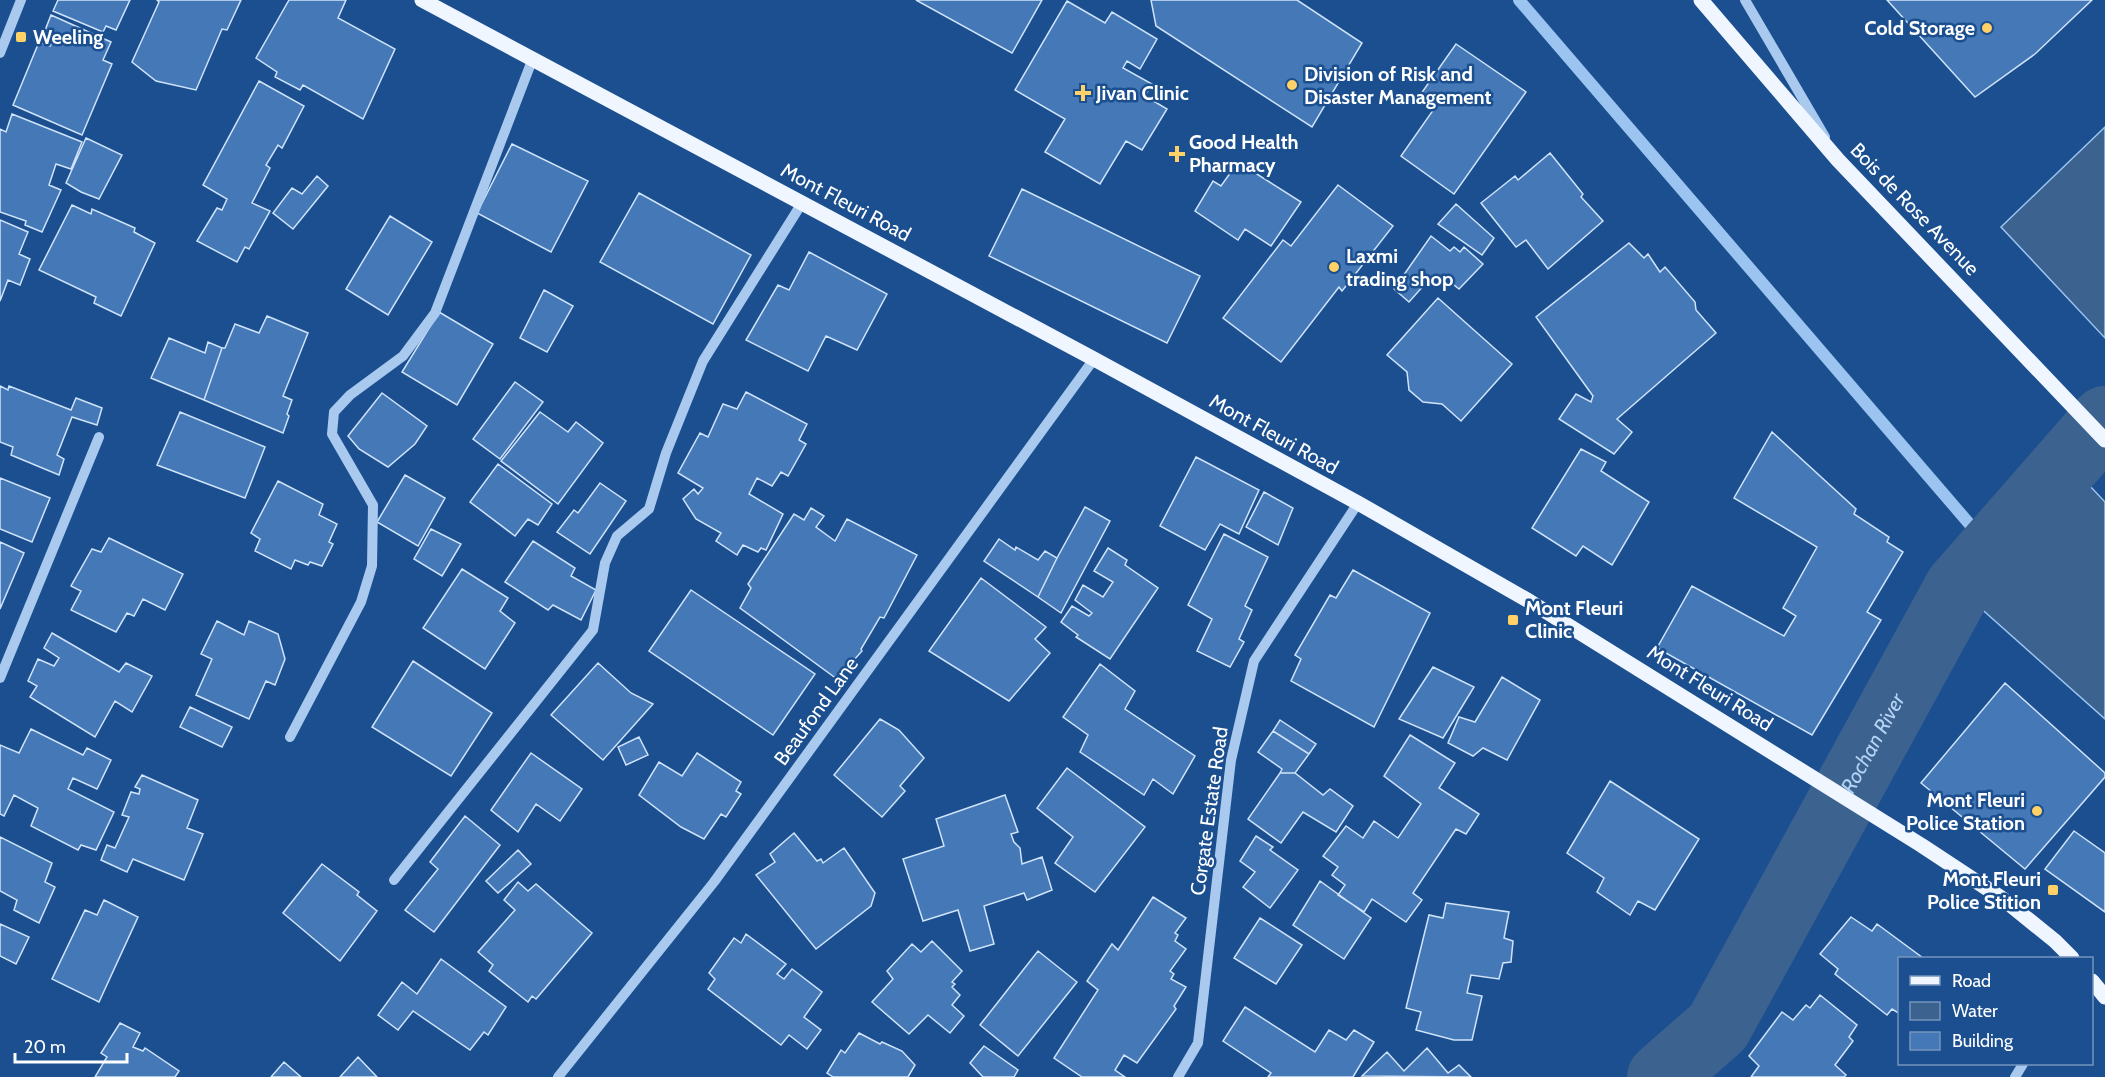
<svg xmlns="http://www.w3.org/2000/svg" width="2105" height="1077" font-family="Cabin,sans-serif">
  <style>
    .water { fill: #3c6290; stroke: #9cc4f0; stroke-width: 1.5 }
    .lines { fill: none; stroke-linecap: round; stroke-linejoin: round }
    .stream { stroke: #9cc4f0; stroke-width: 12 }
    .river { stroke: #3c6290; stroke-width: 68 }
    .building { fill: #4478b7; stroke: #cfe3fa; stroke-width: 1.5 }
    .minor { stroke: #a9c9ee; stroke-width: 10 }
    .major { stroke: #f0f6ff; stroke-width: 15 }
    .poi-dot { fill: #ffd166; stroke: #1b4f8f; stroke-width: 2 }
    .labels { text-anchor: middle; stroke-width: 5; stroke-linejoin: round; paint-order: stroke }
    .poi-label { font-size: 20px; font-weight: bold; fill: #fff; stroke: #1b4f8f; text-anchor: start }
    .street-label { font-size: 20px; fill: #fff; stroke: #1b4f8f }
    .water-label { font-size: 21px; font-style: italic; fill: #b5d3f5; stroke: #1b4f8f }
  </style>
  <rect width="100%" height="100%" fill="#1b4f8f"/>
  <path class="water" d="M2105 127V338L2001 227Z
    M2073 468 2105 502V719L1958 588Z"/>
  <g class="lines">
    <path class="stream" d="M1519 0 1991 549"/>
    <path class="river" id="s1" d="M1661 1077 1718 1027 1958 588 2105 420"/>
  </g>
  <path class="building" d="M58 0H130L116 30 106 26 103 32 53 11Z
    M157 0H241L227 30 222 29 196 90 156 81 132 62 159 2Z
    M289 0H346L338 18 395 49 363 119 303 85 300 90 275 77 277 72 256 58Z
    M916 0H1042L1012 53Z
    M1151 0H1297L1362 43 1312 127 1156 26Z
    M1887 0H2092L2035 54 1975 97Z
    M1067 1 1105 23 1112 12 1157 39 1140 69 1127 61 1123 68 1152 84 1145 96 1167 109 1142 150 1126 141 1100 184 1045 152 1065 119 1015 90Z
    M51 15 111 42 103 60 112 64 82 135 13 105 39 42 50 46 54 38 44 33Z
    M1456 44 1526 92 1454 194 1401 156 1434 109 1418 98Z
    M259 81 304 106 282 148 278 145 266 165 270 168 252 203 270 211 249 249 245 247 237 262 197 241 217 208 222 210 227 199 203 185Z
    M12 114 82 142 71 169 56 164 49 185 61 190 42 232 25 225 26 221 0 212V129L6 132Z
    M86 138 122 155 99 199 81 192 66 183Z
    M512 144 588 181 551 252 477 213Z
    M1550 153 1583 194 1581 197 1603 221 1548 269 1526 240 1516 247 1481 203 1515 176 1518 180Z
    M1238 162 1301 202 1271 246 1245 229 1238 240 1195 211 1213 181 1221 186Z
    M317 176 328 186 293 229 273 213 292 188 302 194Z
    M1338 185 1393 226 1342 291 1339 287 1281 362 1223 318 1283 240 1291 246Z
    M1022 189 1200 276 1167 343 989 256Z
    M639 193 751 255 713 324 600 262Z
    M1456 204 1494 238 1482 255 1438 224Z
    M72 205 91 214 92 209 135 228 134 232 155 243 121 316 94 303 96 297 39 270Z
    M390 216 432 242 388 315 346 289Z
    M0 220 28 232 19 254 30 259 20 285 8 280 0 301Z
    M1431 236 1450 251 1454 247 1460 252 1464 247 1483 264 1459 289 1449 281 1445 285 1433 275 1409 302 1394 289Z
    M1629 243 1644 258 1648 254 1660 272 1665 267 1695 302 1696 310 1716 333 1617 419 1632 432 1614 454 1559 419 1576 394 1591 402 1593 396 1536 317Z
    M809 252 887 294 857 350 826 336 808 371 746 340 778 285 789 290Z
    M544 290 573 306 547 352 520 338Z
    M1438 298 1512 364 1461 421 1442 404 1423 402 1409 390 1407 372 1387 355Z
    M439 312 493 344 457 405 402 372Z
    M267 316 308 333 283 396 292 400 287 414 289 416 283 433 204 400 222 348H225L235 324 259 333Z
    M169 338 205 353 208 342 222 348 204 400 151 378Z
    M515 382 543 402 500 459 473 439Z
    M0 386 8 390 9 386 71 410 76 398 102 408 97 425 72 417 57 455 64 459 59 475 11 455 13 447 0 442Z
    M746 392 807 424 799 440 806 444 788 476 781 472 772 486 757 478 749 494 783 514 766 550 761 548 758 552 743 545 737 555 716 541 721 533 696 519 683 499 694 489 698 494 703 488 678 473 700 433 708 437 723 404 737 409Z
    M382 393 427 426 415 444 388 467 359 449 348 436Z
    M180 412 265 447 245 498 157 465Z
    M540 412 568 432 576 422 603 443 558 504 501 461Z
    M1772 432 1856 509 1854 514 1889 537 1887 542 1903 552 1867 612 1881 620 1812 735 1657 648 1692 586 1784 636 1796 616 1783 608 1817 547 1734 498Z
    M1581 449 1606 462 1601 471 1649 502 1612 565 1583 546 1576 556 1532 528Z
    M1196 457 1259 490 1239 534 1220 524 1205 550 1160 526Z
    M498 464 552 504 538 525 528 519 515 536 470 502Z
    M405 475 445 498 418 546 377 522Z
    M0 478 50 498 32 542 0 529Z
    M278 481 323 504 319 515 337 524 329 542 333 544 322 566 310 562 308 565 295 560 291 569 255 551 260 539 251 533Z
    M600 483 626 501 590 554 557 532 574 510 578 513Z
    M1264 492 1293 508 1278 545 1246 527Z
    M1085 507 1110 521 1061 613 1038 597 1057 558Z
    M811 508 824 516 816 527 835 541 847 519 917 555 884 618 880 617 861 649 862 651 837 679 740 608 751 588 748 584 794 514 804 520Z
    M431 529 461 544 442 576 414 559Z
    M1224 534 1268 557 1245 606 1252 610 1239 639 1244 642 1230 667 1197 651 1212 619 1188 605Z
    M109 538 183 574 165 610 143 599 134 616 127 613 116 632 71 610 81 591 71 586 92 549 101 552Z
    M999 539 1015 550 1016 547 1038 560 1045 551 1057 558 1038 597 984 561Z
    M533 541 575 568 571 576 596 590 581 620 553 605 548 610 505 582Z
    M0 542 24 553 0 609Z
    M1108 548 1127 560 1125 565 1158 588 1110 659 1076 637 1078 635 1061 622 1072 606 1089 616 1092 613 1075 600 1083 585 1103 597 1113 582 1094 571Z
    M462 569 508 598 500 611 515 623 485 669 423 628Z
    M1353 570 1430 613 1374 727 1291 681 1301 659 1295 655 1330 595 1336 598Z
    M981 578 1046 627 1035 639 1050 653 1009 701 929 651Z
    M691 590 815 674 773 735 649 651Z
    M217 621 244 635 249 621 278 634 285 659 275 685 266 681 249 719 196 695 212 659 201 654Z
    M52 633 119 672 126 663 152 676 132 712 115 701 95 737 30 697 37 686 28 681 38 659 54 666 59 658 44 648Z
    M413 661 492 713 451 776 372 727Z
    M598 663 631 693 653 704 603 760 551 715Z
    M1100 664 1135 691 1125 709 1195 756 1173 794 1153 779 1144 795 1080 752 1088 735 1063 717Z
    M1433 667 1474 687 1443 738 1399 719Z
    M1502 677 1540 700 1507 760 1483 748 1473 756 1448 743 1459 717 1475 722Z
    M2005 683 2105 773V777L2025 869 1921 783Z
    M190 707 232 727 222 747 180 727Z
    M880 719 899 730 924 758 900 786 905 791 882 817 834 775Z
    M1280 720 1316 744 1309 754 1273 731Z
    M31 729 83 755 87 748 111 760 97 789 73 778 68 789 114 812 96 850 81 845 78 850 31 826 38 808 14 795 4 816 0 814V745L19 753Z
    M1273 731 1309 754 1295 773H1280L1282 769 1258 752Z
    M1410 735 1455 763 1439 788 1479 814 1466 834 1456 829 1413 893 1422 900 1406 922 1372 899 1364 912 1338 895 1345 885 1332 875 1338 867 1323 856 1346 826 1363 838 1374 821 1398 838 1421 804 1384 776Z
    M639 737 648 755 626 765 618 747Z
    M531 753 582 789 560 821 536 804 518 832 491 810Z
    M697 753 741 782 736 791 741 794 726 817 721 814 704 839 681 827 639 795 659 762 682 776Z
    M1067 768 1145 827 1095 892 1055 863 1073 837 1037 808Z
    M1280 773H1295L1323 795 1330 789 1353 806 1336 832 1303 812 1281 843 1248 819Z
    M142 775 198 800 187 828 203 834 184 880 133 859 127 872 101 860 107 845 115 848 129 817 122 815 131 792 139 794 140 789 135 787Z
    M1610 781 1699 839 1655 910 1638 901 1630 915 1597 892 1604 878 1567 853Z
    M1005 795 1018 832 1011 834 1014 842 1020 848 1022 864 1042 857 1052 890 1027 900 1024 893 984 906 994 944 970 951 958 910 923 921 903 859 944 846 936 819Z
    M465 816 500 845 434 932 405 910 438 869 430 862Z
    M2074 831 2105 853V912L2045 869Z
    M794 833 817 861 821 859 823 863 844 848 875 893 871 906 816 949 756 875 775 862 770 854Z
    M1256 836 1273 847 1270 850 1298 870 1270 908 1243 887 1255 872 1240 861Z
    M0 837 52 863 45 882 55 887 39 923 14 910 17 900 0 891Z
    M518 850 531 864 498 893 486 881Z
    M322 864 359 892 357 895 377 911 340 961 283 913Z
    M1320 881 1371 918 1344 959 1293 925Z
    M518 882 528 891 536 884 592 933 536 999 532 996 528 1002 489 971 493 965 478 952 515 910 504 900Z
    M1153 897 1186 918 1175 933 1178 935 1175 941 1186 949 1170 971 1174 974 1171 979 1186 987 1174 1006 1176 1009 1137 1063 1124 1055 1115 1070 1125 1077H1082L1054 1058 1098 990 1087 981 1112 944 1118 950Z
    M104 900 138 917 99 1002 52 979 85 910 97 915Z
    M1446 903 1509 912 1504 938 1513 941 1511 962 1503 963 1499 979 1471 975 1467 993 1482 996 1472 1040H1454L1416 1030 1421 1012 1406 1008 1429 915 1443 918Z
    M1851 917 1872 931 1877 924 1923 958H1900V1014L1892 1009 1887 1015 1835 974 1838 969 1820 954Z
    M1260 918 1302 945 1276 984 1234 958Z
    M0 924 29 937 16 964 0 956Z
    M746 934 786 964 777 974 784 979 792 969 822 992 804 1017 821 1030 807 1049 789 1035 781 1045 708 989 715 979 709 973 734 938 741 943Z
    M932 941 962 971 952 982 955 984 952 987 960 995 952 1005 964 1016 950 1033 928 1015 909 1034 872 1002 893 979 887 971 912 944 921 952Z
    M1038 951 1077 982 1018 1056 980 1025Z
    M441 959 506 1007 488 1035 484 1032 470 1050 413 1011 398 1030 378 1015 402 982 417 994Z
    M1820 995 1857 1025 1849 1037 1853 1041 1835 1065 1846 1075 1844 1077H1751L1759 1066 1749 1056 1782 1012 1793 1020 1806 1005 1810 1008Z
    M1245 1007 1315 1052 1329 1030 1346 1040 1354 1030 1374 1042 1353 1077H1268L1271 1073 1223 1041Z
    M120 1023 140 1033 133 1047 143 1051 145 1048 179 1071 175 1077H95L107 1057 101 1053Z
    M859 1033 880 1044 882 1042 902 1051 915 1065 908 1077H833L827 1073 841 1050 845 1053Z
    M984 1046 1018 1070 1014 1077H983L970 1063Z
    M1427 1048 1448 1073 1459 1065 1471 1077 1362 1076 1387 1052 1404 1071Z
    M358 1057 377 1077H340Z
    M284 1062 301 1077H271Z"/>
  <g class="lines">
    <path class="minor" d="M1745 0 1825 137
      M0 53 21 0
      M0 678 99 437
      M290 737 361 602 372 566 373 505 332 434 334 412 350 395 403 356 435 313 533 58
      M394 880 593 630 605 563 617 536 649 509 666 453 703 361 802 203
      M558 1077 714 882 1094 359
      M1178 1077 1198 1043 1231 760 1254 661 1358 503
      M2015 1077 2023 1064"/>
    <path class="major" d="M422 0 1094 359 1358 503 1529 601 1921 845 2003 899 2055 941 2072 958
      M1701 0 1838 160 2105 440
      M2092 981 2105 997"/>
  </g>
  <g class="poi-dot">
    <circle cx="1987" cy="28" r="6"/>
    <rect x="15" y="31" width="12" height="12" rx="3"/>
    <circle cx="1292" cy="85" r="6"/>
    <path d="M1080 84h6v6h6v6h-6v6h-6v-6h-6v-6h6z"/>
    <path d="M1174 145h6v6h6v6h-6v6h-6v-6h-6v-6h6z"/>
    <circle cx="1334" cy="267" r="6"/>
    <rect x="1507" y="614" width="12" height="12" rx="3"/>
    <circle cx="2037" cy="811" r="6"/>
    <rect x="2047" y="884" width="12" height="12" rx="3"/>
  </g>
  <g class="labels">
    <g class="poi-label">
      <text x="1975" y="35" text-anchor="end">Cold Storage</text>
      <text x="33" y="44">Weeling</text>
      <text x="1304" y="81">Division of Risk and<tspan x="1304" dy="23">Disaster Management</tspan></text>
      <text x="1096" y="100">Jivan Clinic</text>
      <text x="1189" y="149">Good Health<tspan x="1189" dy="23">Pharmacy</tspan></text>
      <text x="1346" y="263">Laxmi<tspan x="1346" dy="23">trading shop</tspan></text>
      <text x="1525" y="615">Mont Fleuri<tspan x="1525" dy="23">Clinic</tspan></text>
      <text x="2025" y="807" text-anchor="end">Mont Fleuri<tspan x="2025" dy="23">Police Station</tspan></text>
      <text x="2041" y="886" text-anchor="end">Mont Fleuri<tspan x="2041" dy="23">Police Stition</tspan></text>
    </g>
    <g class="street-label">
      <text transform="translate(846 202) rotate(28)" y="7">Mont Fleuri Road</text>
      <text transform="translate(1915 209) rotate(46)" y="7">Bois de Rose Avenue</text>
      <text transform="translate(1274 434) rotate(29)" y="7">Mont Fleuri Road</text>
      <text transform="translate(1710 688) rotate(32)" y="7">Mont Fleuri Road</text>
      <text transform="translate(816 711) rotate(-54)" y="7">Beaufond Lane</text>
      <text transform="translate(1209 811) rotate(-82)" y="7">Corgate Estate Road</text>
    </g>
    <g class="water-label">
      <text dy="7" stroke="none"><textPath href="#s1" startOffset="399">Rochan River</textPath></text>
    </g>
  </g>
  <rect x="1898" y="957" width="195" height="108" fill="#1b4f8f" stroke="#7695bc" stroke-width="1.5"/>
  <rect x="1910" y="976" width="30" height="9" fill="#f0f6ff" stroke="#7695bc" stroke-width="1.5"/>
  <text x="1952" y="987" font-size="18" fill="#ffffff">Road</text>
  <rect x="1910" y="1002" width="30" height="18" fill="#3c6290" stroke="#7695bc" stroke-width="1.5"/>
  <text x="1952" y="1017" font-size="18" fill="#ffffff">Water</text>
  <rect x="1910" y="1032" width="30" height="18" fill="#4478b7" stroke="#7695bc" stroke-width="1.5"/>
  <text x="1952" y="1047" font-size="18" fill="#ffffff">Building</text>
  <path d="M15 1053v9h112v-9" fill="none" stroke="#ffffff" stroke-width="3"/>
  <text x="24" y="1053" font-size="18" fill="#ffffff" stroke="#1b4f8f" stroke-width="4.5" paint-order="stroke">20 m</text>
</svg>
